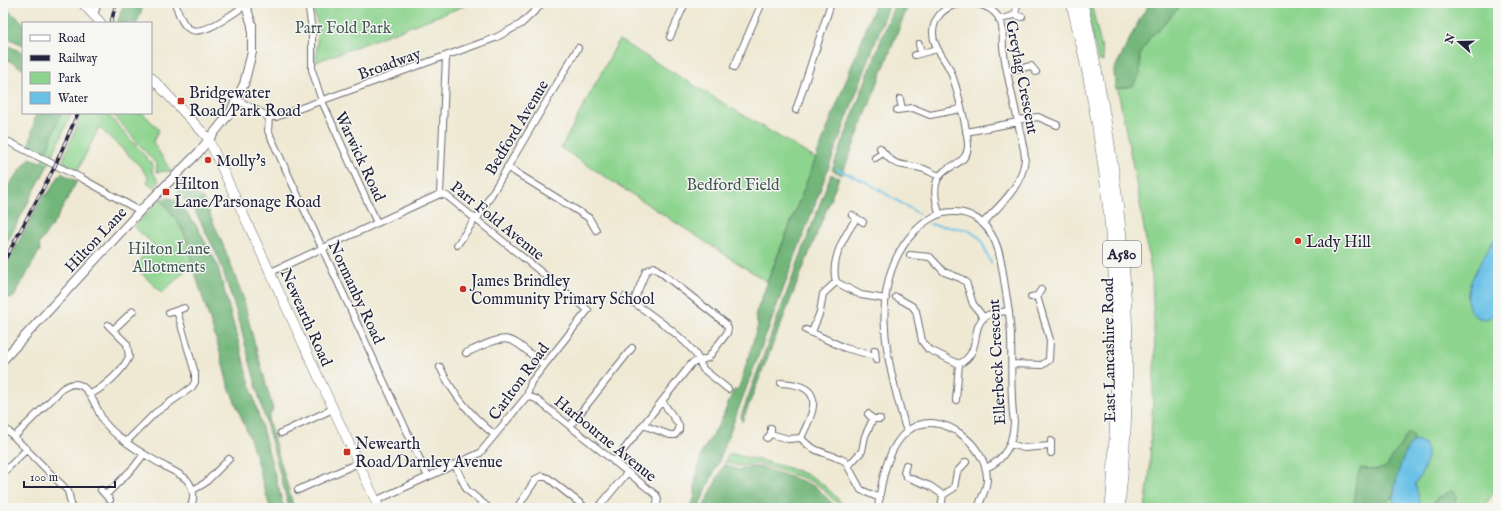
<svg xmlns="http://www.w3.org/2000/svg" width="1501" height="511" font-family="'IM FELL English',serif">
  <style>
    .green { fill: #8dd48f; stroke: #587b65 }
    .forest { fill: #72b67a; stroke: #4a6c5a }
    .water { fill: #6ac1e7; stroke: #467291 }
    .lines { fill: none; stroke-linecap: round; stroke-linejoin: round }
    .stream { stroke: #6ac1e7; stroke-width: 2 }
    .minor-casing { stroke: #6a6870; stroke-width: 8 }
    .tertiary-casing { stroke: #6a6870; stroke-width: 10 }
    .secondary-casing { stroke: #6a6870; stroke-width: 10 }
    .trunk-casing { stroke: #6a6870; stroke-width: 12 }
    .minor { stroke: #fff; stroke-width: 6 }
    .tertiary { stroke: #fff; stroke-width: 8 }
    .secondary { stroke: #fff; stroke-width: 9 }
    .trunk { stroke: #fff; stroke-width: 11 }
    .rail-casing { stroke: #22223b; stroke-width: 3.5 }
    .rail { stroke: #f6f6f2; stroke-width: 2; stroke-dasharray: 6; stroke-linecap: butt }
    .poi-dot { fill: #c8321e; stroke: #f6f6f2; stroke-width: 1.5 }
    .labels { text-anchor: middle; stroke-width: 3; stroke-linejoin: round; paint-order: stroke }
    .shield { fill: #f6f6f2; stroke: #626272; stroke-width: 1 }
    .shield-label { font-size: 15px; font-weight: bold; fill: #22223b }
    .park-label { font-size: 16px; fill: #425754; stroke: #f6f6f2 }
    .street-label { font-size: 16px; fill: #22223b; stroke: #f6f6f2 }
    .poi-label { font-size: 16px; fill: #22223b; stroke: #f6f6f2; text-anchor: start }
  </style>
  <rect width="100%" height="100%" fill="#f6f6f2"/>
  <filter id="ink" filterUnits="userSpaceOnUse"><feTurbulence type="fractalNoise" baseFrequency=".025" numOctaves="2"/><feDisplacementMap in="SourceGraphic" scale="8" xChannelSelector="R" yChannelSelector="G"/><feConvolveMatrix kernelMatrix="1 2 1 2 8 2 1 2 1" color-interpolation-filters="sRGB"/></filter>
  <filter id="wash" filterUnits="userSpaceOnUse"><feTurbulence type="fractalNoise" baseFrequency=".012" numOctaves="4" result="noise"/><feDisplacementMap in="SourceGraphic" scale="16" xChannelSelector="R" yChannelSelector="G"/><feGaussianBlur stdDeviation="0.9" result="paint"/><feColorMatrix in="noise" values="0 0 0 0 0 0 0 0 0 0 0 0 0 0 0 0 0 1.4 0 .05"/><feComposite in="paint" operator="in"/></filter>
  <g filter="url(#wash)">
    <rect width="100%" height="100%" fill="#efe9d3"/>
    <path class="green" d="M312 3H472L316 62 318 27Z
      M1086 3H1091L1103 54V61H1098Z
      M1150 3H1498V486L1483 508H1145L1149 479 1155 352 1152 277 1139 198 1114 70 1141 17Z
      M619 40 816 159 767 282 561 148Z
      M61 113H72L48 165 41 163Z
      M82 113H107L153 165 152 171 159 182 154 188 147 182 148 177 140 166 99 127 78 170 64 163 63 160Z
      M112 113H143L159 130 153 142 172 173 168 171 156 172 157 165Z
      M161 199C181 225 186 232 192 264L162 293 134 266 153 244 134 227Z
      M729 453C756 460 787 465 812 477 825 484 836 497 846 508H842L818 485 803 478 759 464 738 466 725 462Z"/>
    <path class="forest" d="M124 3H144L137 23H117Z
      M876 3H890L719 461 698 508H690L695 496V483L702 452 722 419 733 391 738 389 741 382 758 325 755 315Z
      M895 3H909L842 175 832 170Z
      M1150 3H1181L1176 11 1149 39 1140 55V74L1133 86 1115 89 1114 70 1141 17Z
      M3 6 24 23 23 45 3 36Z
      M3 43 23 53V69L3 57Z
      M36 113H61L45 155 29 146Z
      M30 158 48 165 3 250V192Z
      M61 173 77 181 56 220 39 244 40 250 14 297 7 298 3 305V270L44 194 47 195Z
      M831 174 839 178 742 422 741 416Z
      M181 180 203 199 224 247 243 297 251 330 273 409 268 419 294 508H289L237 314 219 259 196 213 178 194Z
      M170 198 177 201 196 225 217 264 284 508H270L251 441 228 385 219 349 192 264 187 238 182 228 161 199Z
      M1408 433 1413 435 1414 440 1395 484 1393 498 1388 500 1383 508H1354C1354 496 1355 478 1361 468L1378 470 1386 467Z
      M724 464 739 470 753 467H761L802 481 816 487 837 508H703Z
      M1453 490 1457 497 1452 508H1430L1436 499Z"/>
    <path class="water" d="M1498 238V303L1496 311 1491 317C1486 320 1479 319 1474 315 1456 298 1480 263 1490 247L1493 241Z
      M1416 440 1424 443C1432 456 1423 473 1415 484L1422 508H1395C1390 494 1403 446 1416 440Z"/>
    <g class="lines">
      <path class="stream" d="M837 169 868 183 919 214
        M930 224 968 230 980 238 991 263"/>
    </g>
  </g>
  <g filter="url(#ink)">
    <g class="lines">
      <defs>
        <path id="minor" d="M175 3C178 11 181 23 188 28 201 39 233 13 246 5
          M308 3 312 30V70L322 101 377 223
          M94 15 98 3
          M1015 15 1017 6
          M999 20 1015 15 1022 17
          M670 37 685 3
          M919 44 921 53
          M915 55 937 49
          M734 67 762 3
          M1008 71 1031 66 1036 72
          M900 99 902 109
          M237 100 269 117H276L495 38 521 24 543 3
          M796 110 831 3
          M897 110 913 108 930 115 961 109
          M269 117 268 131 428 477
          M1018 120 1038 117 1057 125
          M966 132 1018 122
          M3 139 81 178 140 211
          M880 148C897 171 902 162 924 169 929 171 934 174 939 176
          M875 158 883 153
          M507 167 589 218 596 230
          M939 213C922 157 967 175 968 146 968 132 956 83 950 70 944 57 932 46 933 31 934 20 941 10 952 6 966 2 984 2 995 13 1005 23 1002 35 1003 47 1006 72 1013 98 1018 122 1020 134 1024 146 1025 158 1023 186 1001 204 983 223
          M852 215 863 222
          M477 219 578 48
          M856 219C844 236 830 261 836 282L861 295 886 299
          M457 245 475 219
          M910 255 930 257 944 272 960 278 966 282 973 304 984 318
          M271 272 440 194
          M625 297C642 308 694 343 699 361L708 358 727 333 728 328 725 323 654 267 646 271 633 303
          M896 297 912 306 916 311 922 341 928 349 959 364C984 352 968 325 988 315 994 312 1002 312 1009 311
          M1031 297 1037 296 1041 290
          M169 313 184 308
          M113 330 133 311
          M806 330 845 348 875 356
          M812 332 820 312 823 294 836 282
          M875 350 876 360
          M466 353C512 332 506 334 544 365
          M1012 364 1042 365 1049 360 1050 340 1037 296
          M440 367C453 395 471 416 495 435
          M781 383C826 385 815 409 801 438 813 453 829 453 845 461L861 490 880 498
          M91 394C104 387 122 372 129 357L127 344 108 325
          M527 396 536 399 656 495 658 499 656 508
          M956 400 959 364
          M868 414 873 419H880
          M643 425 670 435H675L679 430V425L662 401
          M3 426 68 491 72 508
          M570 426 632 348
          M909 430 905 426C888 364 865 285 914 232 925 221 937 212 953 212 971 211 986 223 994 239 1000 251 1002 266 1004 280 1007 300 1011 320 1011 340 1012 367 1010 395 1014 422 1013 443 1006 459 986 468
          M281 433 333 409
          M771 434 788 439 801 438
          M14 437 62 389C87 371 94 406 104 422 109 428 115 434 122 439 135 450 151 458 166 467 173 471 181 474 187 480 194 488 195 499 190 508
          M767 438 771 434V428
          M1051 441V453
          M126 442 155 413 192 387 195 382V373L177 311
          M1010 444 1024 448 1050 446
          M614 462 692 363 699 361 703 369 728 389
          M455 465 467 490 489 508
          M906 465 904 472 907 477 930 486 943 495
          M848 466 862 451 865 436 873 419
          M3 473 27 449
          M101 490 110 500
          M193 490 205 483 229 459
          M298 490 358 463
          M106 495 134 467 144 454
          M375 501 480 453 527 396 531 382 588 310 447 196 440 194 446 57
          M3 507 5 508
          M1018 507 1022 508
          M517 508 536 479 542 476 548 478 586 508
          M598 508 627 473
          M878 508C881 483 887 446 909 430 940 407 987 445 987 479 987 489 981 498 978 508
          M941 508 943 495 954 488 957 472 966 462"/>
        <path id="tertiary" d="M3 360 140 211 198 153 230 113 244 84 252 52V25L245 3"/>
        <path id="secondary" d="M82 3 101 23
          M151 77 208 138 379 508"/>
        <path id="trunk" d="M1072 3C1078 30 1085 56 1090 83 1111 189 1119 298 1116 405 1115 439 1114 474 1111 508
          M1082 3C1108 119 1127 238 1127 357 1127 407 1124 458 1119 508"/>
      </defs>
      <use href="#minor" class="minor-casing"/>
      <use href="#tertiary" class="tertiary-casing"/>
      <use href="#secondary" class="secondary-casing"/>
      <use href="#trunk" class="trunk-casing"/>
      <use href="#minor" class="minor"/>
      <use href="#tertiary" class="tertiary"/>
      <use href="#secondary" class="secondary"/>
      <use href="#trunk" class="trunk"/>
      <defs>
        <path id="rail" d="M111 23 116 3
          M3 263 54 168 78 113"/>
      </defs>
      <use href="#rail" class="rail-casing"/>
      <use href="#rail" class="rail"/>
    </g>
  </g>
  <g class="poi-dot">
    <rect x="177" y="97" width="8" height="8" rx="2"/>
    <circle cx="208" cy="160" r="4"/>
    <rect x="162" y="188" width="8" height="8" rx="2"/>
    <circle cx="1298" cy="241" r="4"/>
    <circle cx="463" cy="289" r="4"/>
    <rect x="343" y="448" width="8" height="8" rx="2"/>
  </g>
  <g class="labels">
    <rect class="shield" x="1103" y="241" width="38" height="26" rx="3"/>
    <g class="shield-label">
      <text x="1122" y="259">A580</text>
    </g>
    <g class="park-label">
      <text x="343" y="33">Parr Fold Park</text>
      <text x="733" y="190">Bedford Field</text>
      <text x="169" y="254">Hilton Lane<tspan x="169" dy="18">Allotments</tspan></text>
    </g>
    <g class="street-label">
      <text transform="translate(389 63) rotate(-20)" y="6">Broadway</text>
      <text transform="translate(1023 77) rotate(79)" y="6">Greylag Crescent</text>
      <text transform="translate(516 127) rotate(-59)" y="6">Bedford Avenue</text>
      <text transform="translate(361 156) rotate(65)" y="6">Warwick Road</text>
      <text transform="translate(498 220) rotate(39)" y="6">Parr Fold Avenue</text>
      <text transform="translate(95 239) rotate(-47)" y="6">Hilton Lane</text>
      <text transform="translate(357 292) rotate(65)" y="6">Normanby Road</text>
      <text transform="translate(307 317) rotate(66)" y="6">Newearth Road</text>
      <text transform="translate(1108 350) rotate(-91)" y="6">East Lancashire Road</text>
      <text transform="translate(996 362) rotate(-93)" y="6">Ellerbeck Crescent</text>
      <text transform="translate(518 381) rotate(-54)" y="6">Carlton Road</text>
      <text transform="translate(606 438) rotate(39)" y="6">Harbourne Avenue</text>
    </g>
    <g class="poi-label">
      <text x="189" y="98">Bridgewater<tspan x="189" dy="18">Road/Park Road</tspan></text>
      <text x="216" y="166">Molly's</text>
      <text x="174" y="189">Hilton<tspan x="174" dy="18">Lane/Parsonage Road</tspan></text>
      <text x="1306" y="247">Lady Hill</text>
      <text x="471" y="286">James Brindley<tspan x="471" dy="18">Community Primary School</tspan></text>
      <text x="355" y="449">Newearth<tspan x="355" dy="18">Road/Darnley Avenue</tspan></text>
    </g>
  </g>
  <rect width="1501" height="511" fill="none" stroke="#f6f6f2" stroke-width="16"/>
  <rect x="22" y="22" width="130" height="92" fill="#f6f6f2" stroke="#a1a1a9"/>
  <rect x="30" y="35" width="20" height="6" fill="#ffffff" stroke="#a1a1a9"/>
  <text x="58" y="42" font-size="12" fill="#22223b">Road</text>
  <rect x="30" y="55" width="20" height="6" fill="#22223b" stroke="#a1a1a9"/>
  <text x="58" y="62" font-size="12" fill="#22223b">Railway</text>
  <rect x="30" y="72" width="20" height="12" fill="#8dd48f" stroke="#a1a1a9"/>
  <text x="58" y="82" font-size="12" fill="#22223b">Park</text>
  <rect x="30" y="92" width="20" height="12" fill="#6ac1e7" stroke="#a1a1a9"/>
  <text x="58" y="102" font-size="12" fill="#22223b">Water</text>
  <g transform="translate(1459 42) rotate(290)" stroke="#f6f6f2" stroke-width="3" paint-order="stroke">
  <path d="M0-3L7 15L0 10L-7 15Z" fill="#22223b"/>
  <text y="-6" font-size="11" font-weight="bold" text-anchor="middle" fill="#22223b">N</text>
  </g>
  <path d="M24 481v6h91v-6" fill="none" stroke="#22223b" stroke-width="2"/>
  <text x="30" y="481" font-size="12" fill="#22223b" stroke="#f6f6f2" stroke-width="3" paint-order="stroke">100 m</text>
</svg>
